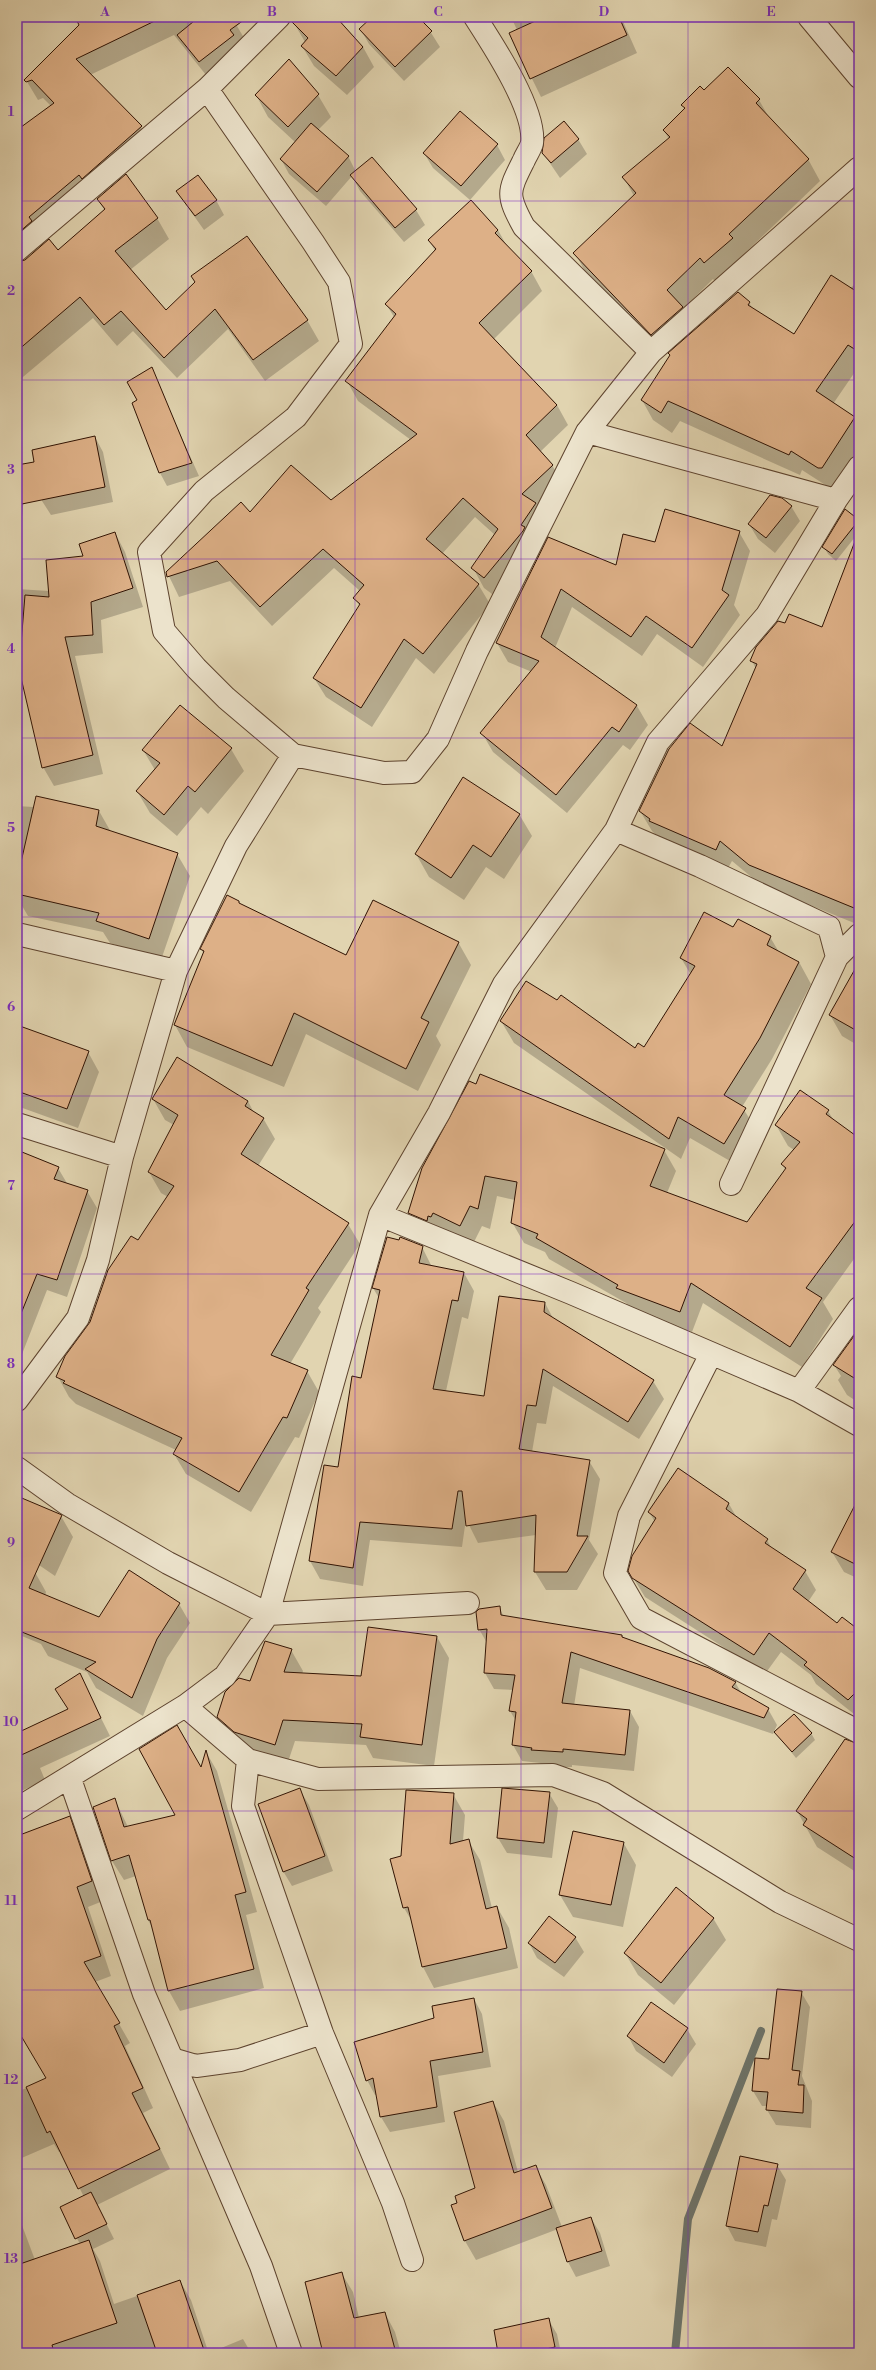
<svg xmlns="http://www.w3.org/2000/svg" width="876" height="2370" font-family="'Libre Bodoni',serif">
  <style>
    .shadow { fill: #0003 }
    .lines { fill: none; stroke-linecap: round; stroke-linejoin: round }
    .stream { stroke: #6d756c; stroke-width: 8 }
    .building { fill: #ddb087; stroke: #311303 }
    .minor-casing { stroke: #5d432e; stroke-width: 24 }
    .minor { stroke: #ece3cc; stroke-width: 22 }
    .grid { fill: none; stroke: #7b2cbf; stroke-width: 1; stroke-opacity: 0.55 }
    .neatline { fill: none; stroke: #7b2cbf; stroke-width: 1.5 }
    .grid-label { font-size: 13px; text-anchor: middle; font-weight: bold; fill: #7b2cbf }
  </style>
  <rect width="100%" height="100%" fill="#e1d4b0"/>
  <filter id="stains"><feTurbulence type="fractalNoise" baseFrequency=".005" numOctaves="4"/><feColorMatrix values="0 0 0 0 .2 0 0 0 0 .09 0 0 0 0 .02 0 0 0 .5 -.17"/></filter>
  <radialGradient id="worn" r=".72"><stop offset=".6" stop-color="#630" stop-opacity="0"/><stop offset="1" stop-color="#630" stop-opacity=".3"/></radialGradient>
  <path class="shadow" d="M76 17H246L237 26 247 43 210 80 174 35 90 75 141 127 151 145 17 240V131L51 106 43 98 38 100 26 80 80 25Z
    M300 17H335L363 47 374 67 347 95 314 66 302 46 305 42 294 23Z
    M374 17H421L440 47 404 81 369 44 361 30Z
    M511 17H621L637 53 541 97 510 34 517 30Z
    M704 91 759 100 771 121 808 159 820 181 742 256 744 260 717 284 713 279 683 309 696 330 738 293 749 303 753 309 794 335 859 281V366L833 404 854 417 859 426V448L833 488H830L802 470 800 475 680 421 672 433 653 420 642 400 671 356 669 352 664 356 587 275 575 253 634 196 624 178 669 139 664 131 686 110 683 105Z
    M256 95H318L331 117 318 130 348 156 356 172 416 210 425 225 404 242 360 191 352 176 326 206 289 174 281 159 295 142 268 117Z
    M578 139 587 154 560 178 543 153Z
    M497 145 505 160 470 200 433 168 424 153Z
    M177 192 216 200 224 215 204 230Z
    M98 199 157 218 169 239 130 270 166 311 196 283 307 320 319 341 265 381 228 329 177 378 133 331 117 346 93 318 17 382V273L58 252 105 211Z
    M498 230 508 248 531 271 542 291 494 339 557 405 568 425 540 452 552 465 564 485 496 597 484 588 473 568 495 535 475 517 442 554 478 584 490 604 434 674 416 658 372 727 326 697 314 678 360 607 355 598 360 591 334 568 272 626 230 581 179 597 167 572 250 514 331 501 411 440 358 401 347 381 394 317 386 304 435 251 429 240Z
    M151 369 199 476 167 486 160 473 133 403 138 401Z
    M95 437 103 452 113 502 51 515 42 501 38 450Z
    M17 485 24 497 17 566Z
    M791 506 800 521 775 553 758 539 749 524Z
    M858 520 859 532 836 561 828 554 824 547Z
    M739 532 750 551 734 605 740 615 703 667 657 634 642 656 572 607 555 648 637 706 648 725 630 750 623 745 567 813 493 752 482 733 532 672 508 662 497 643 549 538 616 566 655 543Z
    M115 533 125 552 143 607 101 620 103 653 75 656 103 774 54 786 43 767 17 660V589L49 591 84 557Z
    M859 569V925L761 885 732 861 727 870 662 841 652 831 640 811 722 747 756 669 752 661 786 625 823 628Z
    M231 749 244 771 208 814 201 807 177 836 150 813 137 791 155 770 143 750Z
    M17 806 99 811 111 832 177 854 190 876 161 960 110 943 103 932 28 916 21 904H17Z
    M519 814 532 836 504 879 486 867 464 900 429 877 416 854Z
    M239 902 240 905 347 956 458 942 471 965 436 1036 441 1045 418 1091 306 1034 284 1087 187 1047 175 1025 204 954 201 949Z
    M734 929 770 937 779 952 799 962 811 984 772 1059 742 1107 757 1130 737 1165 690 1138 681 1159 514 1043 501 1021 635 1049H644L691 975 681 958Z
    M859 961V1046L842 1036 830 1015Z
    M17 1026 88 1052 99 1072 78 1128 17 1106Z
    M800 1091 828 1111 834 1121 859 1140V1252L823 1302 833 1319 802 1367 703 1303 692 1332 630 1309 626 1303 549 1259 545 1252 524 1243 512 1222 515 1200 497 1196 490 1229 482 1226 472 1246 421 1233 409 1213 423 1168 664 1150 676 1171 667 1193 747 1224 786 1171 782 1164 794 1150 788 1146 776 1125Z
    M153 1099 248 1101 254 1113 263 1118 275 1139 258 1166 348 1224 360 1244 318 1308 321 1312 290 1364 307 1371 319 1392 299 1438 295 1437 251 1512 186 1474 174 1454 176 1450 76 1404 69 1397 58 1377 168 1197 161 1193 149 1172 174 1125 165 1120Z
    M17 1151 58 1168 68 1185 87 1191 97 1208 67 1297 47 1290 17 1367Z
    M422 1247 432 1267 464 1273 474 1291 468 1319 462 1317 446 1391 485 1397 545 1303 554 1320 653 1381 664 1399 639 1439 553 1386 546 1424 537 1423 532 1452 589 1461 600 1479 589 1540 598 1554 577 1590H546L535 1572 536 1535 478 1543 466 1519 462 1547 370 1540 363 1586 320 1579 310 1561 325 1466 338 1468 362 1379 379 1298 373 1288Z
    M859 1331V1403L847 1395 838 1380 841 1376 834 1365Z
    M679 1469 729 1504 737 1518 767 1540 772 1549 805 1571 816 1590 808 1602 837 1624 859 1631V1718L816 1684 811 1675 781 1652 765 1674 645 1597 629 1571 655 1522 649 1512Z
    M17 1497 61 1516 73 1537 55 1576 17 1550Z
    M859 1499V1579L844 1572 832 1552Z
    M17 1565 36 1574 46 1592 45 1596 100 1618 129 1572 179 1604 190 1623 167 1658 143 1716 96 1688 87 1672 48 1656 41 1644 17 1634Z
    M499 1607 504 1617 622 1636 624 1639 735 1682 742 1694 768 1709 777 1725 773 1734 580 1668 574 1706 630 1711 639 1727 634 1771 572 1765V1767H542L540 1763 522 1761 513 1745 516 1721 510 1711 514 1690 494 1689 485 1673 487 1643 479 1629Z
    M437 1637 449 1658 434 1766 373 1758 366 1745 295 1741 287 1765 247 1752 230 1738 218 1717 251 1683 291 1650 303 1671 302 1674 362 1677Z
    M79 1674 110 1736 40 1768 45 1780 17 1793V1721L23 1731 69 1710Z
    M17 1675 22 1684 17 1695Z
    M775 1732 811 1733 815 1740 796 1758Z
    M206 1752 217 1771 257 1912 246 1915 264 1988 180 2011 169 1991 153 1929 148 1920 136 1876 124 1880 112 1861 94 1808 115 1800 128 1827 176 1815 201 1769Z
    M859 1760V1874L817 1847 797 1811Z
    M300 1790 309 1805 333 1871 292 1886 283 1871Z
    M549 1793 558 1808 552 1858 507 1853 498 1838Z
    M453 1794 465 1815 463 1841 468 1840 480 1860 492 1908 497 1907 509 1928 518 1968 434 1988 423 1967 413 1923 404 1908 392 1860 402 1857Z
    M69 1817 80 1837 103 1901 88 1907 111 1976 95 1982 130 2043 125 2046 153 2108 143 2113 170 2169 97 2205 114 2239 93 2249 100 2261 114 2304 180 2281 191 2300 207 2348 192 2353H17V2212L35 2260 80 2244 61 2208 84 2197 61 2151 59 2152 54 2144 17 2160V2092L47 2079 17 2027V1830L21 1836Z
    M623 1842 636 1865 623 1927 573 1917 560 1895Z
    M713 1918 726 1940 674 2005 638 1975 625 1953Z
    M575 1937 584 1952 564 1977 537 1958 529 1943Z
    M801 1992 810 2007 802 2076 812 2101 811 2128 776 2125 767 2110 768 2106H762L753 2091 770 2060Z
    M474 1999 482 2014 491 2067 438 2076 445 2122 390 2132 381 2117 377 2095H375L367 2080 435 2018Z
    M687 2029 696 2044 672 2077 636 2051 628 2036Z
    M493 2102 504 2121 518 2172 535 2166 546 2185 562 2227 591 2218 600 2233 610 2266 576 2277 568 2262 558 2229 476 2260 465 2241 452 2206 459 2203 477 2189Z
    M777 2165 786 2180 777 2220 772 2219 766 2247 735 2241 727 2226Z
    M342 2274 353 2292 359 2318 385 2313 395 2332 401 2353H324Z
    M548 2319 557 2334 561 2353H500Z
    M243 2339 251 2353H209Z"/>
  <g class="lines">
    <path class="stream" d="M675 2353 688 2219 761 2031"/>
  </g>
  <path class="building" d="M75 17H163L76 59 142 126 82 179 79 175 29 217 32 221 17 234V130L54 103 32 80 26 82 24 80 79 25Z
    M199 17H248L230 30 234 35 199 62 177 35Z
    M291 17H336L363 47 336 76 301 46 308 38 291 21Z
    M372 17H418L432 31 395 67 359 29Z
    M544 17H619L627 35 530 79 509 33Z
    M289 59 319 94 288 127 255 95Z
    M728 67 760 99 756 103 809 159 729 234 733 238 704 263 700 258 667 290 683 307 651 335 573 253 636 193 622 177 670 137 663 130 685 108 681 105 700 86 704 90Z
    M460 111 498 144 461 186 423 153Z
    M564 121 579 139 551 163 542 153 544 138Z
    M311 123 349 156 317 192 280 159Z
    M372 157 417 209 395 228 350 175Z
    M126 174 158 218 115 251 166 310 195 282 191 276 247 236 308 320 253 360 215 309 164 358 121 311 104 325 80 297 17 351V262L25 260 49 239 58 250 105 209 97 199Z
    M198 175 217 200 195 216 176 191Z
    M471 200 498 230 495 233 532 271 479 323 557 405 526 435 553 465 522 494 536 503 521 525 525 527 523 531 484 578 471 568 498 529 463 498 426 539 479 584 423 654 404 639 361 708 313 678 360 604 353 598 364 585 323 549 260 607 217 561 167 577 166 572 241 502 250 512 291 465 331 500 417 434 345 381 396 314 385 304 436 249 428 240Z
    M831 275 859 293V352L848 345 816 391 855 417 822 468H818L791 451 789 455 668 401 661 413 641 400 670 355 668 353 738 292 750 302 748 305 794 334Z
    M152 367 192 463 159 473 132 403 137 400 127 382Z
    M95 436 105 487 17 505V465L34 462 32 450Z
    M770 495 782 498 792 506 766 538 748 524Z
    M665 509 740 531 722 590 729 595 692 648 646 616 631 637 561 589 541 637 637 705 619 732 612 727 556 795 480 733 539 661 496 643 548 537 616 565 623 534 655 542Z
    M845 509 859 520 832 554 822 547Z
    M115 532 133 588 91 602 93 635 65 637 93 755 42 768 19 669 25 595 49 597 46 560 83 556 79 544Z
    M857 536H859V910L749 865 720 841 716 850 649 821 650 819 639 811 669 749 690 723 722 746 757 664 750 661 756 647 778 621 785 623 789 614 822 627Z
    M180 705 232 748 195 792 188 786 164 815 136 791 160 763 142 750Z
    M463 777 520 814 491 857 473 845 451 878 415 854Z
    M36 796 99 810 96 826 178 853 149 939 96 921 99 913 17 894V880Z
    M227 895 239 901V903L346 955 373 900 459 942 421 1018 429 1022 406 1069 294 1013 272 1066 174 1025 204 951 200 949Z
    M704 912 733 927 738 919 771 936 767 945 799 962 760 1038 724 1095 746 1108 724 1144 678 1117 669 1139 500 1021 526 981 557 1000 561 995 635 1048 638 1043 644 1047 695 966 680 958Z
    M859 962V1032L829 1015Z
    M17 1025 89 1051 67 1109 17 1091Z
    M177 1057 248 1101 245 1106 264 1118 241 1154 349 1223 306 1288 309 1290 271 1355 308 1370 287 1418 283 1417 239 1492 173 1454 182 1438 63 1383 65 1381 56 1377 65 1356 90 1322 108 1270 131 1236 138 1240 174 1186 148 1172 178 1115 152 1099Z
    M480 1074 665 1149 650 1186 747 1222 786 1168 781 1164 800 1142 775 1125 800 1090 829 1110 826 1114 859 1138V1216L806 1288 822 1298 790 1347 691 1283 680 1312 616 1288 618 1285 536 1238 538 1234 511 1223 517 1182 485 1176 478 1209 470 1206 460 1226 433 1213 431 1217 428 1216 427 1221 408 1213 422 1168 469 1081 476 1084Z
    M17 1150 59 1167 54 1179 88 1190 57 1280 37 1274 18 1321Z
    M387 1237 399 1240 400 1237 423 1246 419 1263 464 1272 458 1301 452 1300 433 1389 484 1396 499 1296 545 1302 544 1312 654 1380 628 1422 543 1369 536 1406 527 1405 519 1449 590 1460 577 1536H588L567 1572H534L536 1515 466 1526 462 1491H458L452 1529 360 1522 353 1568 309 1561 324 1465 338 1467 352 1376 361 1378 380 1290 372 1288Z
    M859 1329V1381L833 1365Z
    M678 1468 729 1503 726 1509 768 1539 765 1543 806 1570 793 1589 837 1623 842 1617 859 1630V1689L848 1700 804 1665 807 1662 769 1633 754 1655 632 1578 628 1571 632 1556 656 1518 648 1512Z
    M17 1496 62 1515 29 1588 99 1617 129 1570 180 1603 157 1639 132 1698 85 1669 96 1662 17 1630Z
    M859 1497V1566L831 1552Z
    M500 1606 501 1615 622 1635V1637L709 1668 736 1682 732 1687 769 1708 764 1718 571 1652 562 1703 630 1710 625 1755 563 1749V1752L531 1750 532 1748 512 1745 516 1712 509 1711 515 1675 484 1673 487 1629 478 1630 476 1612 479 1609Z
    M368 1627 437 1636 422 1745 360 1737 362 1724 283 1720 275 1745 234 1732 217 1717 225 1692 239 1678 250 1681 265 1641 292 1649 284 1672 361 1676Z
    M80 1673 101 1718 17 1757V1733L68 1709 55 1689Z
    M794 1714 812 1733 792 1752 774 1732Z
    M177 1725 201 1767 206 1750 246 1892 235 1895 254 1969 168 1991 150 1920H148L129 1855 111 1861 93 1807 115 1798 124 1827 175 1815 139 1749Z
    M845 1739 859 1744V1861L803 1825 807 1819 796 1811Z
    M300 1788 325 1856 283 1872 258 1804Z
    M502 1788 550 1792 544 1843 497 1838Z
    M406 1790 454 1793 450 1844 469 1839 486 1909 497 1906 507 1948 422 1967 408 1907 403 1908 390 1859 401 1856Z
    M70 1816 92 1881 77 1887 101 1956 84 1962 120 2023 114 2026 143 2088 132 2093 160 2149 78 2189 50 2131 47 2133 26 2087 46 2078 17 2029V1836Z
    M573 1831 624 1842 611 1905 559 1895Z
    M676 1887 714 1918 661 1983 624 1953Z
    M549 1916 576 1937 555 1963 528 1943Z
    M777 1989 802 1991 792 2070 800 2071 798 2085H804L803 2113 766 2110 768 2092 752 2091 755 2058 769 2059Z
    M474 1998 483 2052 430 2061 437 2107 380 2117 373 2078 366 2081 354 2042 434 2018 432 2006Z
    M651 2002 688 2028 664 2063 627 2036Z
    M493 2101 514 2173 536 2165 552 2208 464 2241 451 2205 457 2203 455 2196 475 2188 454 2112Z
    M740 2156 778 2164 768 2206 764 2205 758 2232 726 2226Z
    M91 2192 107 2224 75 2239 60 2207Z
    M591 2217 602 2251 567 2262 556 2228Z
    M89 2240 117 2323 52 2345 54 2353H17V2265Z
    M342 2272 354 2318 385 2312 396 2353H323L305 2282Z
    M180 2280 205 2353H157L137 2295Z
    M549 2318 555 2347 528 2353H498L494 2330Z"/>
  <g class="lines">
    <defs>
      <path id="minor" d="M475 17C493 45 536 110 532 143 531 148 526 155 524 160 508 192 506 194 524 227L651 352
        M809 17 859 77
        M207 89 313 242 339 282 351 344 296 417 204 491 149 552 164 631 196 668 226 698 293 755 384 773 412 772 438 739 477 651 587 432 651 352 859 168
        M17 250 207 89 279 17
        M587 432 836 500
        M616 830 700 866 829 927 837 957
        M17 934 176 971
        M17 1124 122 1157
        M731 1184 837 957 859 935
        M380 1215 571 1293 799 1391 859 1425
        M711 1354 629 1516 615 1573 641 1618 859 1732
        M799 1391 859 1308
        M17 1400 78 1318 98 1260 122 1157 176 971 236 846 293 755
        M17 1468 67 1504 168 1563 268 1614 468 1603
        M185 1706 248 1760 318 1779 553 1775 603 1793 780 1902 859 1940
        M248 1760 243 1806 322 2033 393 2203 412 2260
        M70 1779 144 1994 261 2266 291 2353
        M17 1809 185 1706 225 1676 268 1614 380 1215 439 1113 504 984 616 830 658 742 767 615 836 500 859 467
        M172 2059 196 2066 240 2060 322 2033"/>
    </defs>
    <use href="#minor" class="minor-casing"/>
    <use href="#minor" class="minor"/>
  </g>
  <path class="grid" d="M188 17V2353M355 17V2353M521 17V2353M688 17V2353M17 201H859M17 380H859M17 559H859M17 738H859M17 917H859M17 1096H859M17 1274H859M17 1453H859M17 1632H859M17 1811H859M17 1990H859M17 2169H859"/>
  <rect width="876" height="2370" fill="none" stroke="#e1d4b0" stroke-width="44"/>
  <rect x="22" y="22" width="832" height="2326" class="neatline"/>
  <g class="grid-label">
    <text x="105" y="16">A</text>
    <text x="272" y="16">B</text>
    <text x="438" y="16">C</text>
    <text x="604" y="16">D</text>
    <text x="771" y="16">E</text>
    <text x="11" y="116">1</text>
    <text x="11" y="295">2</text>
    <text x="11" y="474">3</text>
    <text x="11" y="653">4</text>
    <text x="11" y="832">5</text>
    <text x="11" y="1011">6</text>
    <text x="11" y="1190">7</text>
    <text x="11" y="1368">8</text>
    <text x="11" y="1547">9</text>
    <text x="11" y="1726">10</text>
    <text x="11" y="1905">11</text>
    <text x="11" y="2084">12</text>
    <text x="11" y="2263">13</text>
  </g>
  <rect width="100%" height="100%" filter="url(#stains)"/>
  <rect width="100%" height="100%" fill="url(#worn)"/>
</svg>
